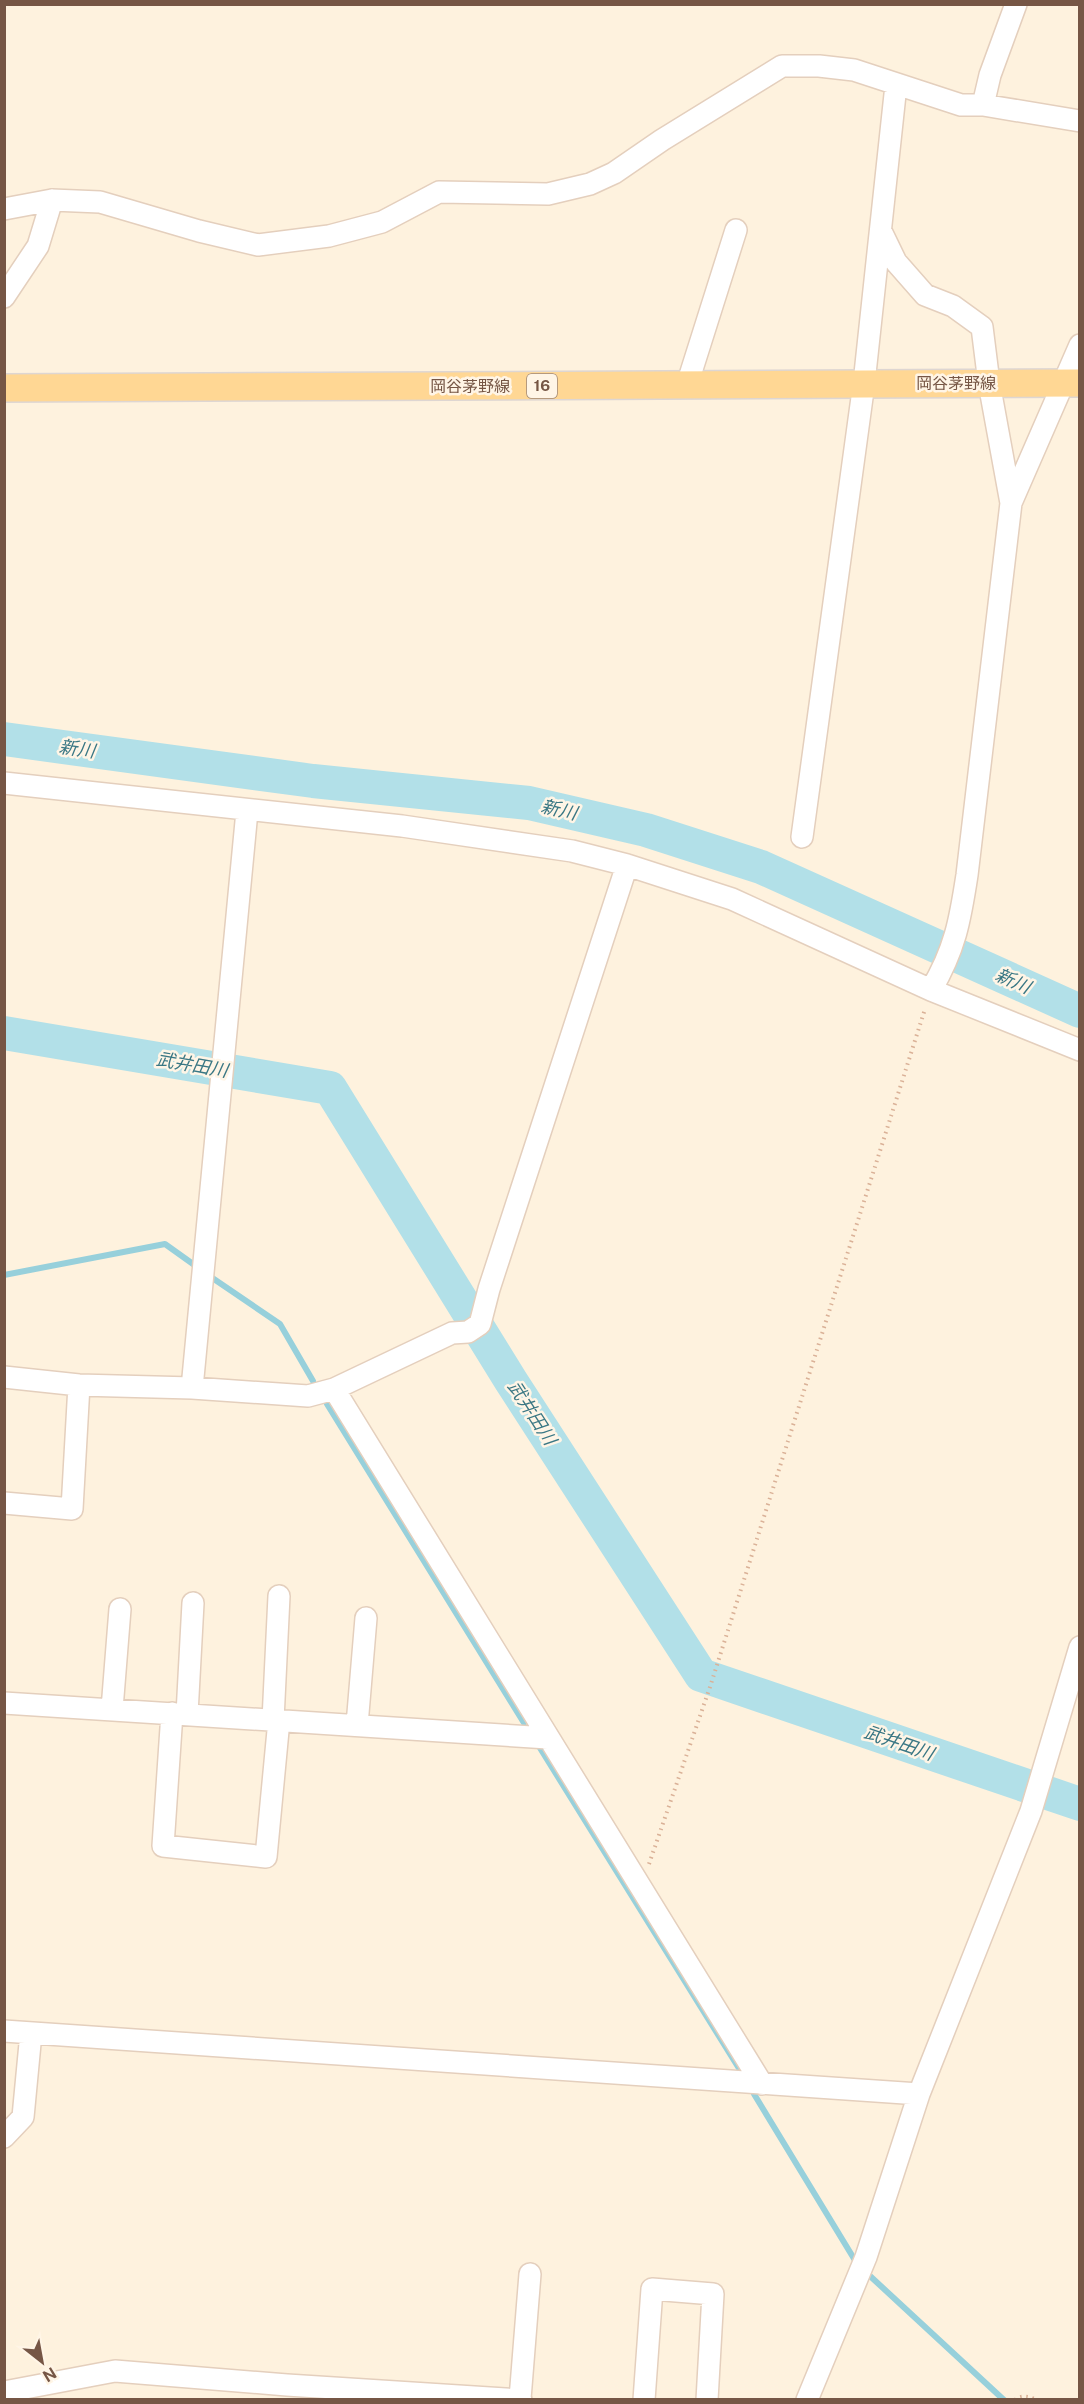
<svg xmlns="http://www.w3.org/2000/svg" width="1084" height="2404" font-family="'Public Sans','Noto Sans JP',sans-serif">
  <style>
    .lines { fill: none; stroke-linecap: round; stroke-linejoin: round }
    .stream { stroke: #97d0db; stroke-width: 6 }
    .river { stroke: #b2e0e8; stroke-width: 34 }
    .minor-casing { stroke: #e4cfbd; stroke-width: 24 }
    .major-casing { stroke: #ded6d2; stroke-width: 30 }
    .path { stroke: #dab197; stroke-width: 4; stroke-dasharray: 1.5 4.5; stroke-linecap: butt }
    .minor { stroke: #fff; stroke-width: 21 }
    .major { stroke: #ffd794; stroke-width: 27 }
    .labels { text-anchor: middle; stroke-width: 5; stroke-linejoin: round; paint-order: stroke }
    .shield { fill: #fff5e6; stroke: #9f8675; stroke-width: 1.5 }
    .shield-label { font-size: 15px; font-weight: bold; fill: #765645 }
    .street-label { font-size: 16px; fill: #765645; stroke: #fff5e6 }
    .water-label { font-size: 18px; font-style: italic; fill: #3a7784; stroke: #fff5e6 }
  </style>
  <rect width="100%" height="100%" fill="#fef2de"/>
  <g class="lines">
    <path class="stream" d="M4 1275 165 1244 200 1269
      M208 1275 280 1324 313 1381
      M327 1404 524 1723
      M540 1748 740 2070
      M754 2094 856 2262
      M870 2276 1004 2400"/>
    <path class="river" d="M4 739 313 781 529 803 646 830 761 867 1080 1011
      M4 1033 330 1088 511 1381 701 1675 1080 1804"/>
    <defs>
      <path id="minor" d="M983 105 990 75 1016 4
        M4 209 52 200 100 202 199 231 258 245 329 236 382 222 439 192 548 194 590 184 614 173 662 140 782 66H819L854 70 961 105H983L1080 121
        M881 231 896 262 925 295 953 306 982 327 989 383 1011 503
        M4 297 38 246 52 200
        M687 385 736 230
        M4 783 402 826 572 851 627 865 732 899 931 990 1080 1050
        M802 837 864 383 896 85
        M931 990C955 949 960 921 967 875L1011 503 1080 345
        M4 1377 79 1385 192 1388 308 1396 334 1389 452 1333 468 1332 480 1324 489 1289 627 865
        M192 1388 247 811
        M334 1389 762 2084
        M4 1503 72 1509 79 1385
        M4 1703 548 1738
        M112 1709 120 1609
        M172 1713 163 1846 266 1857 279 1720
        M187 1714 193 1603
        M273 1720 279 1596
        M357 1725 366 1618
        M4 2031 919 2094
        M4 2137 23 2117 31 2033
        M4 2392 115 2371 287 2385 521 2400
        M520 2399 530 2274
        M644 2400 652 2289 713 2294 707 2400
        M807 2400 866 2257 919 2094 1031 1811 1080 1647"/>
      <path id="major" d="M4 388 1080 383"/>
    </defs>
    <use href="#minor" class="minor-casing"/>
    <use href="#major" class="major-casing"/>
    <path class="path" d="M649 1864 710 1687 925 1009
      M1015 2400C1020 2395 1030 2396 1036 2400"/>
    <use href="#minor" class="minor"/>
    <use href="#major" class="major"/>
  </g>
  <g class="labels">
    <rect class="shield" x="527" y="374" width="30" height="24" rx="4.5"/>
    <g class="shield-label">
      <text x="542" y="391">16</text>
    </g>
    <g class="street-label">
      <text x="956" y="389">岡谷茅野線</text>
      <text x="470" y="392">岡谷茅野線</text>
    </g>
    <g class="water-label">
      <text transform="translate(77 749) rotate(8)" y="6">新川</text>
      <text transform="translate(559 810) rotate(13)" y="6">新川</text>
      <text transform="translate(1013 981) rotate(24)" y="6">新川</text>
      <text transform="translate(192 1065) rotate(10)" y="6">武井田川</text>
      <text transform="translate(532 1413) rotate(57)" y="6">武井田川</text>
      <text transform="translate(899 1743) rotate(19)" y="6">武井田川</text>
    </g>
  </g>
  <rect width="1084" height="2404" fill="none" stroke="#765645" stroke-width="12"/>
  <g transform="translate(42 2362) rotate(149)" stroke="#fff5e6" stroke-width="4.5" paint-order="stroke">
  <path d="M0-4.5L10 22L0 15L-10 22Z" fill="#765645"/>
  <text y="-9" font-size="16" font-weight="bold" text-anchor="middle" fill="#765645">N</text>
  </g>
</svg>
